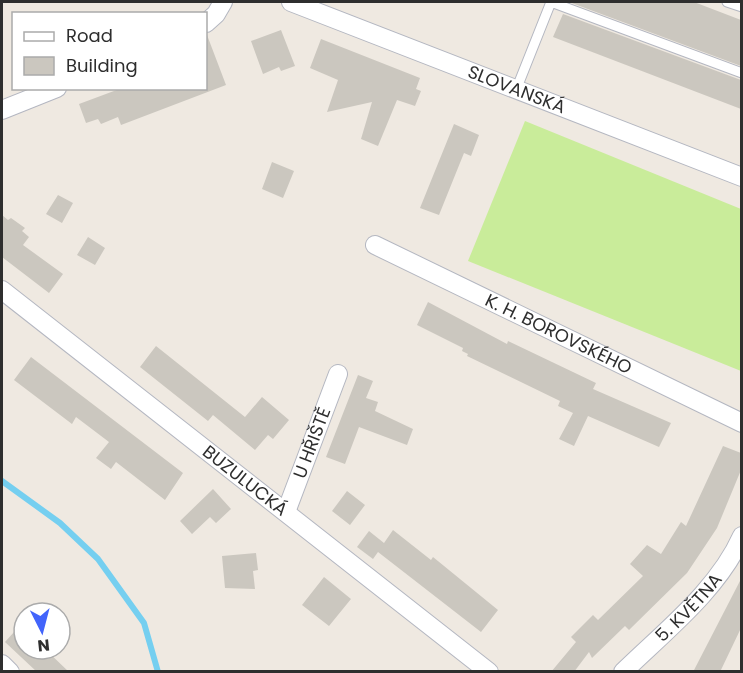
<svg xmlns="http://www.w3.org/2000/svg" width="743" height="673" font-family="Poppins,sans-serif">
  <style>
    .pitch { fill: #c9ec9a }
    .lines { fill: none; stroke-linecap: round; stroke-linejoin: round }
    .stream { stroke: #75cff0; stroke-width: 6 }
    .building { fill: #cbc7bf }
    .lane-casing { stroke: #b4b7c1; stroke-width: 11 }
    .street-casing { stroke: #b4b7c1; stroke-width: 20 }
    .lane { stroke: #fff; stroke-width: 9 }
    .street { stroke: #fff; stroke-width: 18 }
    .labels { text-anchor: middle; stroke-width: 6; stroke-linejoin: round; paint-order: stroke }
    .street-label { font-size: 18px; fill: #2e2e2e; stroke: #fff }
  </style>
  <rect width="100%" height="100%" fill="#efe9e1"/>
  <path class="pitch" d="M525 121 741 209V371L468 261Z"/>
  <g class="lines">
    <path class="stream" d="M2 481 60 523 98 559 144 623 158 672"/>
  </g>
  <path class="building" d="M569 2H694L741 20V66Z
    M563 14 741 80V109L553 37Z
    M281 30 295 66 281 71 279 67 263 74 251 41Z
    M207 35 226 85 121 125 118 117 101 124 98 119 86 123 79 104 122 88H206Z
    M321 39 420 78 416 89 421 91 415 106 397 100 378 146 361 139 372 102 327 112 338 80 310 68Z
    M454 124 479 135 471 156 464 153 439 215 420 208Z
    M272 162 294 171 283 198 262 189Z
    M58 195 73 203 62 223 46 214Z
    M2 215 8 220 11 218 25 228 22 231 29 237 23 245 63 274 49 293 2 257Z
    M88 237 105 248 95 265 77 255Z
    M428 302 507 344 508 341 596 383 593 389 671 423 659 447 588 416 574 446 559 439 573 413 558 406 560 401 467 356 468 354 462 351 463 348 417 325Z
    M156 346 245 417 262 397 289 420 273 439 268 435 255 450 213 415 208 421 140 367Z
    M31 357 183 473 165 500 116 462 111 469 96 458 109 442 76 417 72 424 14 380Z
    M358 375 373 381 366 398 378 402 375 411 413 429 407 445 359 427 345 464 326 457Z
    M723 446 741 453V470L717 528 687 573 629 630 625 626 592 658 589 652 574 672H551L576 642 571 637 593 615 598 620 643 576 630 564 647 545 661 554 681 522 686 526Z
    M213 489 231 509 216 523 210 517 192 534 180 521Z
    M347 491 365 505 350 525 332 511Z
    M393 530 431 560 433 557 498 610 481 632 378 552 373 559 357 547 369 531 384 543Z
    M256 553 258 570 253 571 255 589 225 588 222 556Z
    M324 577 351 599 329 626 302 605Z
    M741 579V628L720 672H693Z
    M24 621V649H45L69 672H37L5 642Z"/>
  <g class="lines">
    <defs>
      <path id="lane" d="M551 2 742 73
        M727 2 742 7
        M516 90 551 2"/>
      <g id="street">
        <path id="s1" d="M291 2 742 177"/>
        <path d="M206 23 216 14 223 2"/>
        <path d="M2 110 57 88"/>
        <path id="s2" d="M375 245 742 423"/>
        <path id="s3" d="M2 290 489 672"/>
        <path id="s4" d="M286 512 338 374"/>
        <path d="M2 664 10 672"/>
        <path id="s5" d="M623 672C665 631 718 590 742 536"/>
      </g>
    </defs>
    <use href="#lane" class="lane-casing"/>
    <use href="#street" class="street-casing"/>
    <use href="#lane" class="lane"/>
    <use href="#street" class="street"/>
  </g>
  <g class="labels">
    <g class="street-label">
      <text dy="6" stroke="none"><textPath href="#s1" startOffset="242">SLOVANSKÁ</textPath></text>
      <text dy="6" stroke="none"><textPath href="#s2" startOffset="204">K. H. BOROVSKÉHO</textPath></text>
      <text dy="6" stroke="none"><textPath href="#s4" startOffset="74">U HŘIŠTĚ</textPath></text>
      <text dy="6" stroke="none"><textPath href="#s3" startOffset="309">BUZULUCKÁ</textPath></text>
      <text dy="6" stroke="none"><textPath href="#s5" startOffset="92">5. KVĚTNA</textPath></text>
    </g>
  </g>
  <rect width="743" height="673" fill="none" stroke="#2e2e2e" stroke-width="6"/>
  <rect x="12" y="12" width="195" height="78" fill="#ffffff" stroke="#ababab" stroke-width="1.5"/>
  <rect x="24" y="32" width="30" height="9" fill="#ffffff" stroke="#ababab" stroke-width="1.5"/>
  <text x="66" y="42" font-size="18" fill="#2e2e2e">Road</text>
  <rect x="24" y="57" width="30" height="18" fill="#cbc7bf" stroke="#ababab" stroke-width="1.5"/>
  <text x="66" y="72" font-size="18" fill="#2e2e2e">Building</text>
  <g transform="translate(42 631) rotate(174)"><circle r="28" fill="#ffffff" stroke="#ababab" stroke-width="1.5"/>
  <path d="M0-4.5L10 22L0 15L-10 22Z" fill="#4264fb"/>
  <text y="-9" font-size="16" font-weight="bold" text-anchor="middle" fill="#2e2e2e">N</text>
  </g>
</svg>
